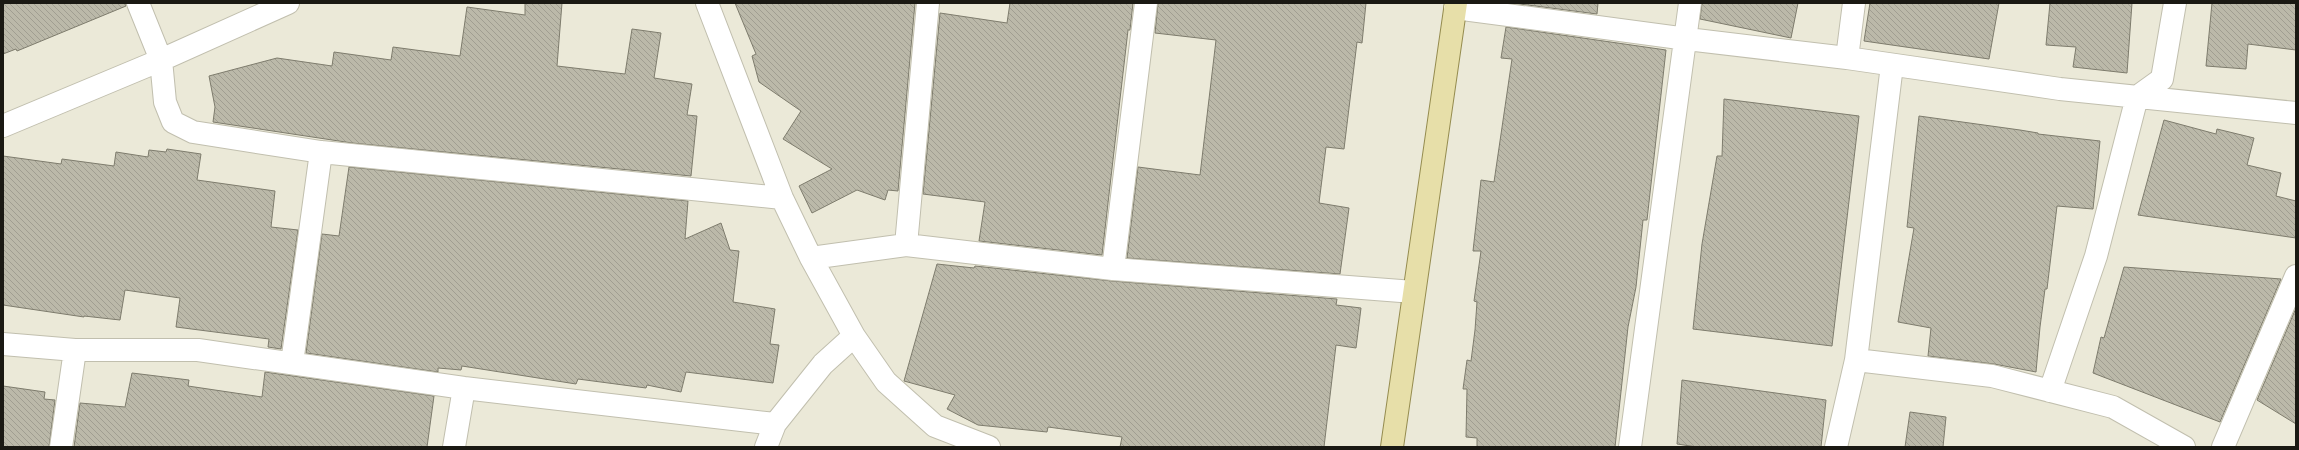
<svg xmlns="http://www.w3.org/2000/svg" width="2299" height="450" font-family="'Source Sans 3',sans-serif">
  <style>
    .building { fill: url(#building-back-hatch); stroke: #7e7c6d }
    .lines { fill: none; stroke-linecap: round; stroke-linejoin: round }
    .minor-casing { stroke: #c1bfae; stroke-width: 24 }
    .major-casing { stroke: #958c4f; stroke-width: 24 }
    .minor { stroke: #fff; stroke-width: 22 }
    .major { stroke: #e7dfa9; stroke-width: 22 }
  </style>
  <defs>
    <pattern id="building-back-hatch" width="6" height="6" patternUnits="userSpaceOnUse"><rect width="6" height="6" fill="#bbb9a9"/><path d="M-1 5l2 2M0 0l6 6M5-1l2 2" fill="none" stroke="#a09e91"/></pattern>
  </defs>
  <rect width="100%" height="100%" fill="#ebe9d8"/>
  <path class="building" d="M3 3H126V6L17 51 16 49 3 54Z
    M525 3H562L557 66 625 74 632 29 661 33 654 78 692 84 687 115 697 116 691 176 352 143 213 122 215 107 209 76 277 58 332 66 334 52 391 60 393 47 460 56 467 7 525 15Z
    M735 3H915L898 191 888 190 885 200 857 190 812 213 799 186 832 169 783 139 801 111 759 82 752 56 756 54Z
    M1010 3H1133L1130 30H1128L1102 255 979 241 985 202 923 194 940 13 1007 23Z
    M1158 3H1366L1362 43 1357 42 1344 149 1326 147 1319 203 1349 208 1340 274 1127 258 1138 167 1200 175 1216 40 1155 33Z
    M1512 3H1598L1597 14Z
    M1702 3H1798L1791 38 1700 19Z
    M1870 3H1999L1989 59 1864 41Z
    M2050 3H2132L2127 73 2073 67 2076 47 2046 45Z
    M2212 3H2296V50L2248 44 2246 69 2206 66Z
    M1506 27 1666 50 1647 220H1643L1636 287 1628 327 1615 447H1477V438L1466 437 1467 389H1463L1467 360 1471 361 1475 330 1477 302 1474 301 1481 251H1473L1481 180 1494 182 1512 59 1501 58Z
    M1724 99 1859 116 1832 346 1693 329 1702 244 1717 156H1722Z
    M1919 116 2020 130 2038 133V134L2100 141 2093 209 2057 206 2047 289H2045L2040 327 2036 372 1994 364 1928 356 1931 328 1898 322 1914 228 1907 227Z
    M2164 120 2216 134 2217 129 2254 138 2247 165 2281 173 2276 196 2296 201V238L2138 215Z
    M167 149 201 154 197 180 275 191 271 227 298 230 281 349 268 347 269 339 176 327 180 298 125 290 120 320 84 316V317L3 305V156L61 164 62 159 114 166 116 152 148 157 149 150 166 152Z
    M349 167 688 201 685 239 721 223 730 250 739 251 733 302 775 309 770 344 779 345 773 383 686 372 681 392 647 385 646 388 578 379 576 384 462 366 461 370 438 368V372L306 353 322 234 339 236Z
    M937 264 974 268 975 266 1112 281 1337 299 1336 305 1361 308 1356 348 1336 345 1324 447H1120L1122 437 1048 427 1047 432 978 425 947 409 955 395 904 381Z
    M2124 267 2281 279 2220 422 2093 373 2101 337 2104 338Z
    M2296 308V424L2257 400Z
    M265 372 434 396 427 447H74L80 403 125 407 132 373 189 380 188 386 262 397Z
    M1682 380 1826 400 1821 447H1697L1677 444Z
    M3 386 45 392 44 399 55 400 49 447H3Z
    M1910 412 1946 417 1943 447H1905Z"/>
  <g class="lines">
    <defs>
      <path id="minor" d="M138 3 161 60 165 102 173 122 193 132 321 152 782 198
        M707 3 782 198 811 258 854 336 886 382 935 426 989 447
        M1455 8 1687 39 1847 58 2060 89 2296 113
        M1847 58 1854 3
        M3 126 161 60 288 3
        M906 245 928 3
        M811 258 906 245 1113 269 1414 292
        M1113 269 1146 3
        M3 344 75 350H198L464 388 775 424
        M1856 360 1992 376 2113 407 2184 447
        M292 363 321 152
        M2050 391 2096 256 2137 97 2162 79 2175 3
        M61 447 75 350
        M454 447 464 388
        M766 447 775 424 823 364 854 336
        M1630 447 1690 3
        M1836 447 1856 360 1892 65
        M2223 447 2296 276"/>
      <path id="major" d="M1392 447 1456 3"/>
    </defs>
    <use href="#minor" class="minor-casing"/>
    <use href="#major" class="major-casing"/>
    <use href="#minor" class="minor"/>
    <use href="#major" class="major"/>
  </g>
  <rect width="2299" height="450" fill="none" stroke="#1a1913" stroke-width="8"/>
</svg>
